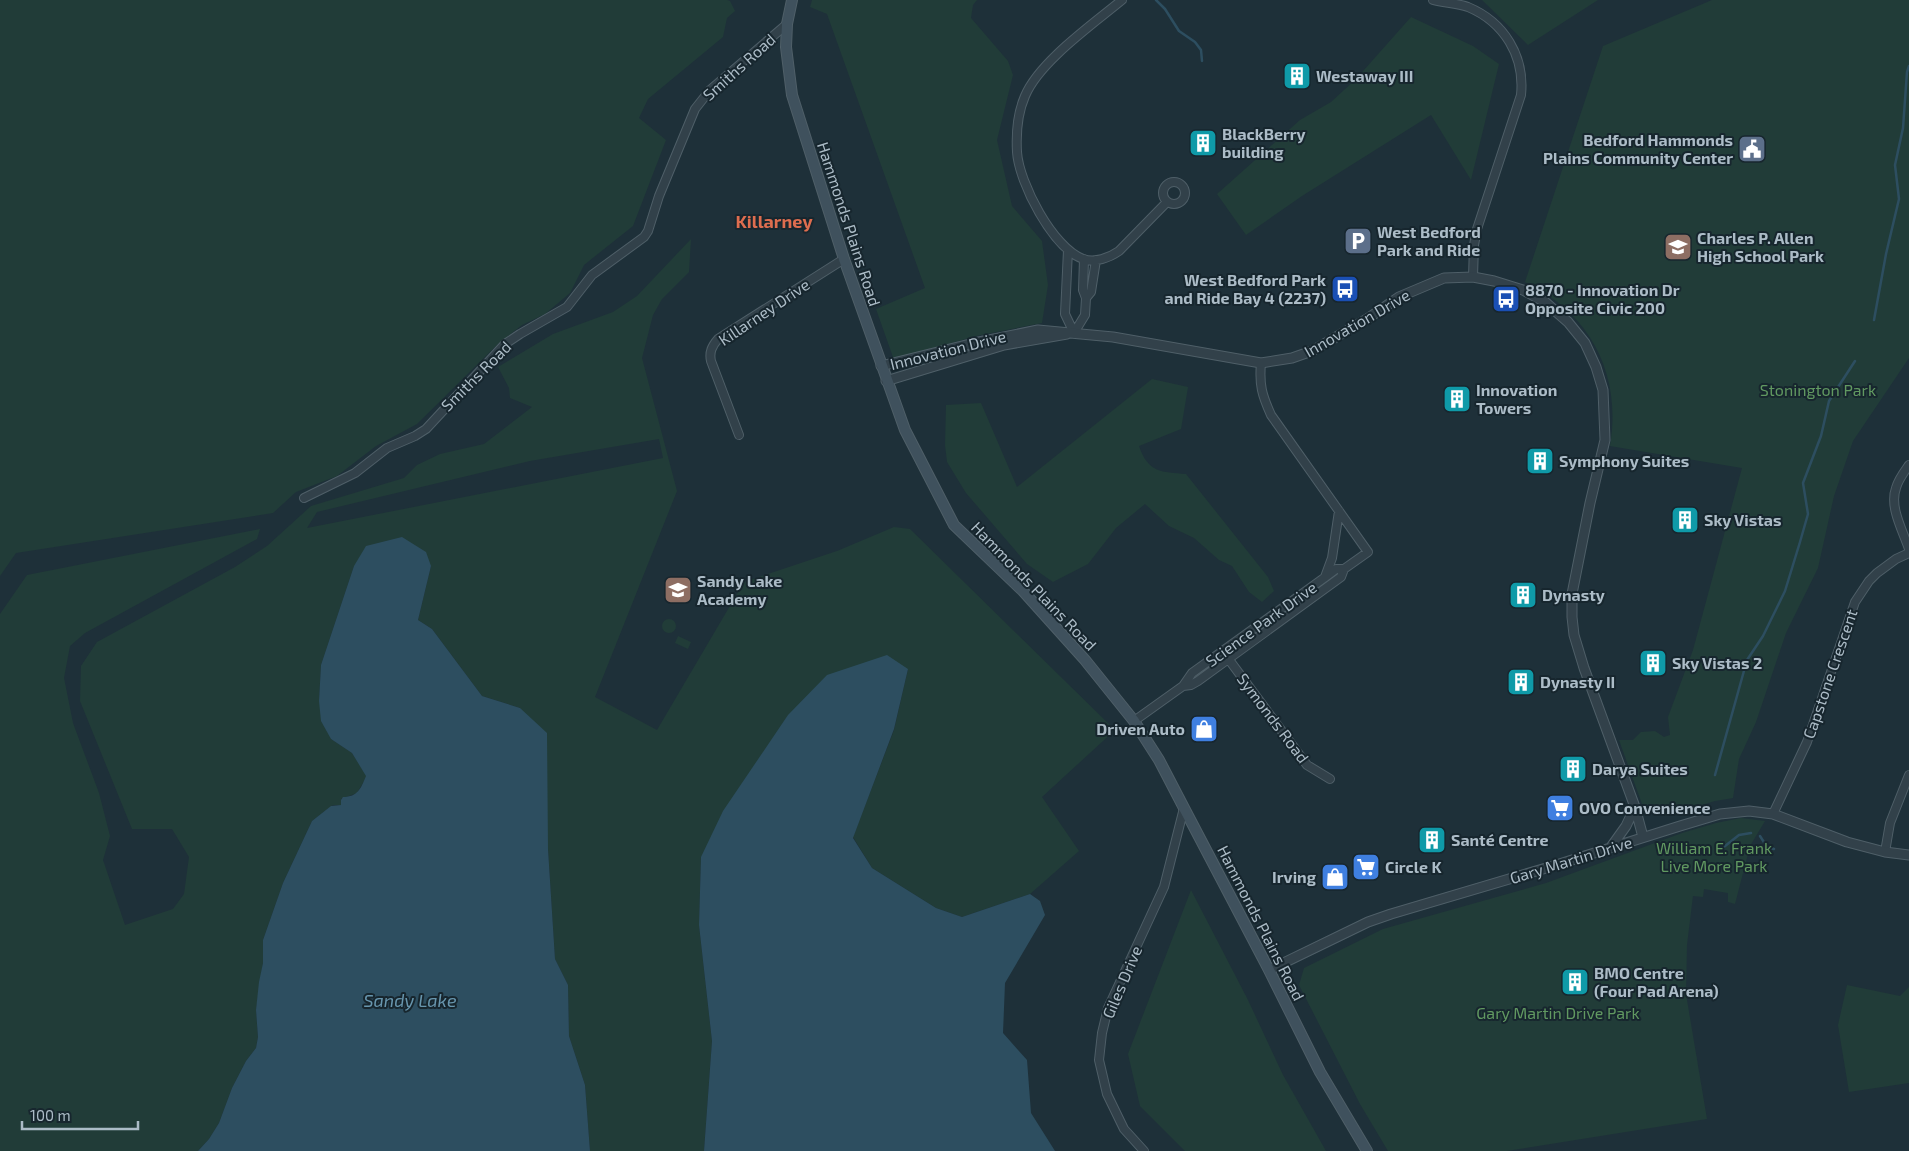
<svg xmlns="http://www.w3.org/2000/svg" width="1909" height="1151" font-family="'Exo 2',sans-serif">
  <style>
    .green { fill: #213c38; fill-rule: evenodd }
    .water { fill: #2d4e60 }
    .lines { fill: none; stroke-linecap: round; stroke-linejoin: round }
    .stream { stroke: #2d4e60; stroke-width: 2.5 }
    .minor-casing { stroke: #4f5f68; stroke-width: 10 }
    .tertiary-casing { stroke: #4f5f68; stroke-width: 11 }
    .secondary-casing { stroke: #4f5f68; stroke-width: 12 }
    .minor { stroke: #32414a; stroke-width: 8 }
    .tertiary { stroke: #32414a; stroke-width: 9 }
    .secondary { stroke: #3f515d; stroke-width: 10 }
    .labels { text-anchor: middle; stroke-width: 4; stroke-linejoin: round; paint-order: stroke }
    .street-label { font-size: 16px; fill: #acbcc7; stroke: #17262e }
    .poi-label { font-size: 16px; font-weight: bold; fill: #acbcc7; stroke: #17262e; text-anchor: start }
    .park-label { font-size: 16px; fill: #619961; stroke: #17262e }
    .neighbourhood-label { font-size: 18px; font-weight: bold; fill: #de6d4f; stroke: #17262e }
    .water-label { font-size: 18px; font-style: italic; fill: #6896ae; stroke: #17262e }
  </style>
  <rect width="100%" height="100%" fill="#1e3039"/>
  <path class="green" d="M0 0H727L730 1 735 11 727 18 723 37 648 99 639 118 666 140 633 226 584 265 570 293 545 314 522 325 499 343 417 424 376 446 337 476 296 492 273 513 16 553 0 576Z
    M812 0H977L973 5 971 18 1008 61 1013 75 997 140 1012 206 1042 241 1048 285 1042 323 976 336 894 360 876 309 925 288 827 14 810 7Z
    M1482 0H1598L1528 45Z
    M1712 0H1909V358L1853 441 1834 496 1818 568 1786 633 1756 722 1739 759 1733 798 1715 801 1666 816 1642 804 1619 740H1633L1641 732 1655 731 1664 737 1670 735 1668 717 1693 650 1742 468 1610 446C1622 374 1591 314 1525 282L1603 46Z
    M1411 17 1473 46 1499 64 1471 180 1431 115 1302 196 1246 235 1217 194 1300 120 1331 102 1356 79Z
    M691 239 689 272 662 299 653 315 642 358 677 491 595 697 657 730 744 582 837 551 894 527 910 529 1115 730 1042 797 1079 851 1030 894 962 917 936 908 872 868 853 837 894 730 908 669 701 857 699 925 712 1041 704 1151H590L585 1085 569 1036 568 985 555 959 548 849 520 708 482 696 432 629 418 620 431 566H354L321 665 319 701 331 739 352 753 367 776 357 793 341 799V805H333L312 821 283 883 263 940V963L256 1010 258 1037 256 1048 246 1061 232 1088 219 1123 209 1139 198 1151H0V614L27 575 260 529 257 539 85 633 70 646 64 678 73 723 99 793 110 836 103 860 125 925 173 909 184 894 189 857 172 829H132L80 701 81 666 97 642 235 567 267 546 311 506 404 478 417 465 440 454 484 444 532 407 510 398 509 388 498 367 553 334 613 312 637 296ZM659 439 663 458 307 528 317 512 530 461Z
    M1152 379 1188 387 1181 429 1139 446C1148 473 1162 472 1186 474L1268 577 1274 591 1262 602 1249 592 1232 566 1219 560 1194 538 1169 526 1145 504 1116 528 1088 564 1053 582 1027 564 966 493 947 462 945 445 946 405 981 403 1017 487Z
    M662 626a7 7 0 1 1 14 0a7 7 0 1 1-14 0Z
    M678 636 691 642 688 649 675 643Z
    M1741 818 1765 821 1750 846 1735 904 1728 902V893L1704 889 1703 897 1693 896 1687 945 1686 994 1707 1119 1507 1151H1388L1360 1104 1299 985 1304 968 1383 929 1546 883 1682 833 1716 823Z
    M1191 890 1248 1000 1283 1075 1326 1151H1185L1140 1106 1128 1054Z
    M1847 985 1900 996 1909 987V1083L1849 1092 1838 1025Z"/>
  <path class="water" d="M402 537 426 552 431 566 418 620 432 629 482 696 520 708 547 733 548 849 555 959 568 985 569 1036 585 1085 590 1151H198L209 1139 219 1123 232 1088 246 1061 256 1048 258 1037 256 1010 259 982 263 963V940L283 883 312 821 331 806 341 805V800L343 797C358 797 361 788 366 776L352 753 331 739 321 721 319 701 321 665 354 566 366 546Z
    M887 655 908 669 894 729 853 838 872 868 936 908 962 917 1030 894 1040 901 1045 915 1005 983 1003 1033 1027 1060 1031 1113 1055 1151H704L712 1041 699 925 701 857 723 811 788 715 827 675Z"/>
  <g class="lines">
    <path class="stream" d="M1156 0 1165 9 1179 31 1195 42 1201 50 1202 61
      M1874 320 1886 254 1899 199 1895 165 1903 128 1907 72 1909 66
      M1715 775 1747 660 1763 636 1785 591 1800 542 1808 514 1803 483 1821 436 1829 401 1855 361
      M1760 836 1767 847 1774 849
      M1720 850 1739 835 1751 833"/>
    <defs>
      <path id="minor" d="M1122 0C1093 24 1039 62 1025 96 1018 112 1016 134 1017 152 1019 183 1053 248 1083 259 1095 263 1109 258 1119 251L1167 202
        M1433 0C1444 3 1457 3 1468 7 1504 22 1525 56 1521 95L1477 229 1474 245 1473 277
        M1163 193a11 11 0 1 1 22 0a11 11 0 1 1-22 0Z
        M1068 250 1065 314 1074 333
        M1086 298 1091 292 1096 260
        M1074 333 1085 315 1086 298 1083 290 1084 259
        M739 435 711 361C709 352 712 346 718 339L844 259
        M1909 465C1904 472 1898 480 1896 488 1889 507 1903 531 1909 549
        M304 498 355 473 387 448 415 436 426 429 505 344 520 334 567 307 592 275 644 237 648 231 659 196 695 109 710 90 787 24
        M1325 577 1332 558 1339 511
        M1227 657 1307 765 1330 779
        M1183 686 1191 685 1198 681 1341 577 1344 569 1368 552 1271 415C1262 395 1259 385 1261 363
        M1134 721 1183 686 1192 673 1324 578 1336 569H1344
        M1773 814 1807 742 1855 602 1869 581 1877 573 1896 559 1909 553
        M1885 852 1890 823 1909 775
        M1144 1151 1124 1129 1107 1094 1099 1060 1102 1033 1108 1008 1164 887 1184 808"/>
      <path id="tertiary" d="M881 366 974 343 1038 330 1113 337 1261 363 1292 358 1312 351 1367 319 1399 297 1444 278 1473 277 1494 281 1523 290 1545 302 1568 322 1585 343 1596 367 1603 390 1605 440 1590 503 1572 594V617L1574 635 1584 668 1635 807 1643 837
        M886 381 1004 345 1067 334
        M1611 847 1626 826 1635 807
        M1269 970 1368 922 1391 914 1553 866 1680 826 1720 814 1749 811 1773 814 1847 842 1885 852 1909 855"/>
      <path id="secondary" d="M792 0 787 24 786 47 792 95 844 259 905 430 954 525 1023 591 1085 660 1134 721 1159 760 1184 808 1269 970 1320 1072 1367 1151"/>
    </defs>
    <use href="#minor" class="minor-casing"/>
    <use href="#tertiary" class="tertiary-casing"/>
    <use href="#secondary" class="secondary-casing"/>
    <use href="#minor" class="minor"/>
    <use href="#tertiary" class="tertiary"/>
    <use href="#secondary" class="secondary"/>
  </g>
  <defs>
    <symbol id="building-square" viewBox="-11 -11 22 22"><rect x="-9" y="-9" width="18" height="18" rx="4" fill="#0f9aa8" stroke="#17262e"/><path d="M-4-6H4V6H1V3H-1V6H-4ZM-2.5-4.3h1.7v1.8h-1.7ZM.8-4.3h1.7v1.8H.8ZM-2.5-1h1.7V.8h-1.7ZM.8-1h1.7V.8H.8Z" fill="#fff"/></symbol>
    <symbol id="civic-square" viewBox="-11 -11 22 22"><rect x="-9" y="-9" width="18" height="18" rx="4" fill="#5c6f8a" stroke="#17262e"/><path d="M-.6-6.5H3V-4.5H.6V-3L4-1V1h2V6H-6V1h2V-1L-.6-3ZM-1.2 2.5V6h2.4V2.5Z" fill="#fff"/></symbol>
    <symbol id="parking-square" viewBox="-11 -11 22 22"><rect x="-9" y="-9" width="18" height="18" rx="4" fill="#5c6f8a" stroke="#17262e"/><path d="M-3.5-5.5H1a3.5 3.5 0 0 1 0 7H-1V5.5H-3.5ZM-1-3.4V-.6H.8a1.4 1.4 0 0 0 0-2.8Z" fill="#fff"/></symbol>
    <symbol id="school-square" viewBox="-11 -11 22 22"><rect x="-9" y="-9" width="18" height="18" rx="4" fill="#8d6e63" stroke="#17262e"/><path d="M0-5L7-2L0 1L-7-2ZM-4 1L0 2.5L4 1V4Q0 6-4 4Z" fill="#fff"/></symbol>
    <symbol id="bus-square" viewBox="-11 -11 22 22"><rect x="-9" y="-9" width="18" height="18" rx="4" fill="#1a4fb4" stroke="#17262e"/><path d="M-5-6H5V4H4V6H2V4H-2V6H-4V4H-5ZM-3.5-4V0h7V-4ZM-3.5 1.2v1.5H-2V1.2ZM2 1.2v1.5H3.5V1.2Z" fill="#fff"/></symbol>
    <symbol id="shop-square" viewBox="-11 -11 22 22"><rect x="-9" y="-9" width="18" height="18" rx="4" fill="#3f7fe0" stroke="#17262e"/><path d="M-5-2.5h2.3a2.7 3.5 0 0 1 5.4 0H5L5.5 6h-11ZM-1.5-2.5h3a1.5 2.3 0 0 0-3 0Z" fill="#fff"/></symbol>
    <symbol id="supermarket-square" viewBox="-11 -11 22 22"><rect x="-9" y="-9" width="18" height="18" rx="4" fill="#3f7fe0" stroke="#17262e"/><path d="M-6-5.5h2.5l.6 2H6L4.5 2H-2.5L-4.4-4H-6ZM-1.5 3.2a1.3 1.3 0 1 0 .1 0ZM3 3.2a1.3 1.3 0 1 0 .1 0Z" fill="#fff"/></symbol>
  </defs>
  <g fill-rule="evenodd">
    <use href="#building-square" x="1281" y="60" width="32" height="32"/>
    <use href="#building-square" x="1187" y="127" width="32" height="32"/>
    <use href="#civic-square" x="1736" y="133" width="32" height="32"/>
    <use href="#parking-square" x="1342" y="225" width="32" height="32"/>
    <use href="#school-square" x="1662" y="231" width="32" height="32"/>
    <use href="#bus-square" x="1329" y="273" width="32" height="32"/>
    <use href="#bus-square" x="1490" y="283" width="32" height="32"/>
    <use href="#building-square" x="1441" y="383" width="32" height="32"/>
    <use href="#building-square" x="1524" y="445" width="32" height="32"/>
    <use href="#building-square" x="1669" y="504" width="32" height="32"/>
    <use href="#school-square" x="662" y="574" width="32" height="32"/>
    <use href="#building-square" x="1507" y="579" width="32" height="32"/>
    <use href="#building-square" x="1637" y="647" width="32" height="32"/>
    <use href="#building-square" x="1505" y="666" width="32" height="32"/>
    <use href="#shop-square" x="1188" y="713" width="32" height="32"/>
    <use href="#building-square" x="1557" y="753" width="32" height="32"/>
    <use href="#supermarket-square" x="1544" y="792" width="32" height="32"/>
    <use href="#building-square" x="1416" y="824" width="32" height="32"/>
    <use href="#supermarket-square" x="1350" y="851" width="32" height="32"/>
    <use href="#shop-square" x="1319" y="861" width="32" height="32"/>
    <use href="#building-square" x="1559" y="966" width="32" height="32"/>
  </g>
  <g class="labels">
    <g class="street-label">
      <text transform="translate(739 67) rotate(-42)" y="6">Smiths Road</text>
      <text transform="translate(849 224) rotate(72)" y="6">Hammonds Plains Road</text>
      <text transform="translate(764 312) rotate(-34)" y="6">Killarney Drive</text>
      <text transform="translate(1357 323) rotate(-30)" y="6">Innovation Drive</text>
      <text transform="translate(948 350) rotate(-14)" y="6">Innovation Drive</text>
      <text transform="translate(476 376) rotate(-45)" y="6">Smiths Road</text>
      <text transform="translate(1034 586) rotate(46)" y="6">Hammonds Plains Road</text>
      <text transform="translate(1261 624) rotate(-36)" y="6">Science Park Drive</text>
      <text transform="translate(1830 674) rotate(-71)" y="6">Capstone Crescent</text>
      <text transform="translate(1273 718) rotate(53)" y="6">Symonds Road</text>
      <text transform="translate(1571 860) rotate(-17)" y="6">Gary Martin Drive</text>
      <text transform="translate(1261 923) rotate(63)" y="6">Hammonds Plains Road</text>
      <text transform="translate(1122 982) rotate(-67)" y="6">Giles Drive</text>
    </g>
    <g class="poi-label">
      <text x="1316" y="82">Westaway III</text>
      <text x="1222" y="140">BlackBerry<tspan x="1222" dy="18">building</tspan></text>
      <text x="1733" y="146" text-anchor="end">Bedford Hammonds<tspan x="1733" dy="18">Plains Community Center</tspan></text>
      <text x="1377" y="238">West Bedford<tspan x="1377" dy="18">Park and Ride</tspan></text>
      <text x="1697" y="244">Charles P. Allen<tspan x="1697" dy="18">High School Park</tspan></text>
      <text x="1326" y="286" text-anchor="end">West Bedford Park<tspan x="1326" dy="18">and Ride Bay 4 (2237)</tspan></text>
      <text x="1525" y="296">8870 - Innovation Dr<tspan x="1525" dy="18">Opposite Civic 200</tspan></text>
      <text x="1476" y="396">Innovation<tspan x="1476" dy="18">Towers</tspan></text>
      <text x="1559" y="467">Symphony Suites</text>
      <text x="1704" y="526">Sky Vistas</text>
      <text x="697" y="587">Sandy Lake<tspan x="697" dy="18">Academy</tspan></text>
      <text x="1542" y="601">Dynasty</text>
      <text x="1672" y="669">Sky Vistas 2</text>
      <text x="1540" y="688">Dynasty II</text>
      <text x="1185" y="735" text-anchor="end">Driven Auto</text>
      <text x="1592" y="775">Darya Suites</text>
      <text x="1579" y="814">OVO Convenience</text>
      <text x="1451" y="846">Santé Centre</text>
      <text x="1385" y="873">Circle K</text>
      <text x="1316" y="883" text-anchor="end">Irving</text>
      <text x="1594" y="979">BMO Centre<tspan x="1594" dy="18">(Four Pad Arena)</tspan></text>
    </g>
    <g class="park-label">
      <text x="1818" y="396">Stonington Park</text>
      <text x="1714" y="854">William E. Frank<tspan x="1714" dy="18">Live More Park</tspan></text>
      <text x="1558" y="1019">Gary Martin Drive Park</text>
    </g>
    <g class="neighbourhood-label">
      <text x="774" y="228">Killarney</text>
    </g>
    <g class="water-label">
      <text x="410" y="1007">Sandy Lake</text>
    </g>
  </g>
  <path d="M22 1121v8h116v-8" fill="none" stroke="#acbcc7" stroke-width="2.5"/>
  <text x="30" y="1121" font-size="15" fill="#acbcc7" stroke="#17262e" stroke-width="4" paint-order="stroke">100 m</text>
</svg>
